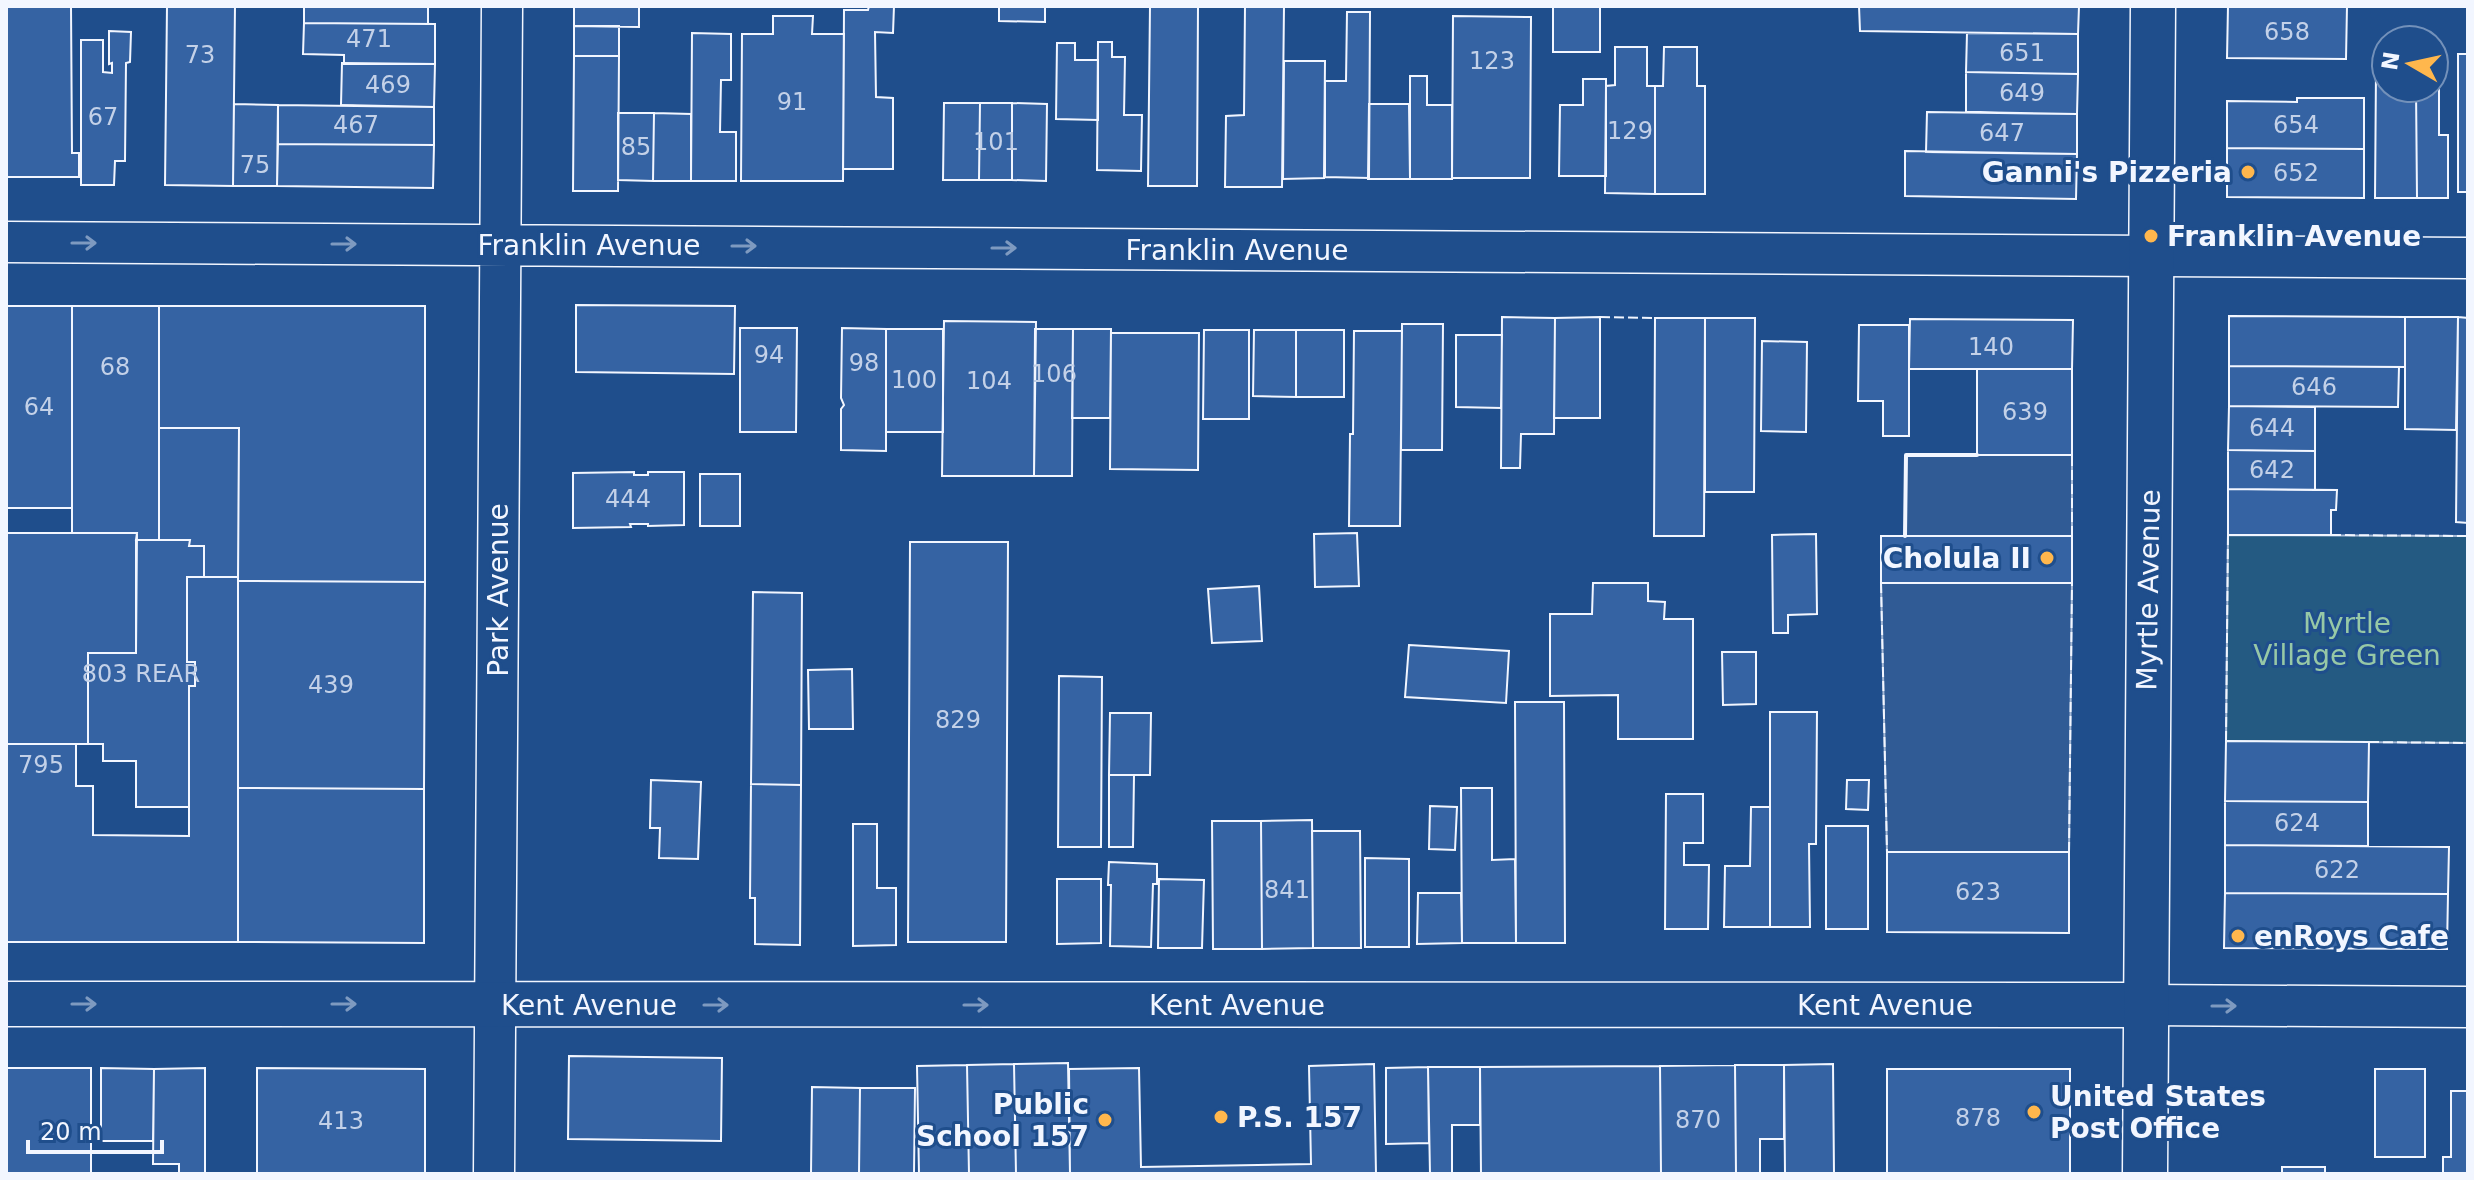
<svg xmlns="http://www.w3.org/2000/svg" width="2474" height="1180" font-family="'DejaVu Sans',sans-serif">
  <style>
    .green { fill: #245a82; stroke: #a8bbd7; stroke-width: 2 }
    .parking { fill: #305b95; stroke: #a8bbd7; stroke-width: 2 }
    .building { fill: #3563a3; stroke: #f2f6ff; stroke-width: 2 }
    .lines { fill: none; stroke-linecap: round; stroke-linejoin: round }
    .street-casing { stroke: #f2f6ff; stroke-width: 43 }
    .secondary-casing { stroke: #f2f6ff; stroke-width: 47 }
    .primary-casing { stroke: #f2f6ff; stroke-width: 47 }
    .street { stroke: #1f4e8c; stroke-width: 40 }
    .secondary { stroke: #1f4e8c; stroke-width: 44 }
    .primary { stroke: #1f4e8c; stroke-width: 44 }
    .fence { stroke: #f2f6ff; stroke-width: 2; stroke-dasharray: 10 4; stroke-linecap: butt }
    .wall { stroke: #f2f6ff; stroke-width: 4 }
    .oneway { stroke: #7e9ac0 }
    .poi-dot { fill: #ffb74d; stroke: #1f4e8c; stroke-width: 3 }
    .labels { text-anchor: middle; stroke-width: 6; stroke-linejoin: round; paint-order: stroke }
    .number-label { font-size: 24px; fill: #c3d1e8 }
    .poi-label { font-size: 28px; font-weight: bold; fill: #f2f6ff; stroke: #1f4e8c; text-anchor: start }
    .street-label { font-size: 28px; fill: #f2f6ff; stroke: #1f4e8c }
    .park-label { font-size: 28px; fill: #97c8a6; stroke: #1f4e8c }
  </style>
  <rect width="100%" height="100%" fill="#1f4e8c"/>
  <path class="green" d="M2228 535 2468 536V743L2226 741Z"/>
  <path class="parking" d="M1906 455H2072V536H1905Z
    M1881 583H2072L2069 852H1887Z"/>
  <path class="building" d="M6 6H71L72 153H79V177H6Z
    M167 6H235L233 186 165 185Z
    M304 6H428V24L304 23Z
    M574 6H639V27L574 26Z
    M869 6H894L893 33 875 32 876 97 893 98V169H843L844 10H868Z
    M999 6H1045V22L999 21Z
    M1150 6H1198L1197 186H1148Z
    M1245 6H1284L1282 187H1225L1226 116 1244 115Z
    M1553 6H1600V52H1553Z
    M1859 6H2079L2078 34 1860 31Z
    M2228 6H2347L2346 59 2227 58Z
    M1347 12H1370L1369 178 1325 177V81H1346Z
    M773 16H813L812 34H844L843 181H741L742 34H773Z
    M1453 16 1531 17 1530 178H1452Z
    M304 23 435 24V64H344V55L303 54Z
    M574 26H619V56H574Z
    M109 31 131 32 130 62 126 63 125 161H115L114 185H81V40H103V72L112 73V63L109 64Z
    M692 33 731 34V80H721L720 132H736V181H691Z
    M1967 33 2078 34V74L1966 72Z
    M1098 42H1112V57H1125L1124 115H1142L1141 171 1097 170Z
    M1057 43H1075V60H1098V120L1056 119Z
    M1615 47H1647V86H1655V194L1605 193 1606 86 1615 85Z
    M1664 47H1697V86H1705V194H1655V86H1663Z
    M2458 54H2468V192H2458Z
    M574 56H619L618 191H573Z
    M1284 61H1325L1324 178 1283 179Z
    M342 63 435 64 434 107 341 105Z
    M2376 69H2386V88H2416L2417 198H2375Z
    M1966 72 2078 74 2077 114 1966 112Z
    M1410 76H1427V105H1452V179H1410Z
    M1583 79H1606V176H1559L1560 105H1583Z
    M2439 87V135H2448V198H2417L2416 88Z
    M2297 98H2364V149L2227 148V101L2297 102Z
    M944 103H980L979 180H943Z
    M980 103H1012V180H979Z
    M1012 103 1047 104 1046 181 1012 180Z
    M234 104 278 105 277 186H233Z
    M1369 104H1409L1410 179H1368Z
    M278 105 434 107V145L278 144Z
    M1927 112 2077 114V154L1926 152Z
    M618 113H654L653 181 618 180Z
    M654 113 691 114V181H653Z
    M278 144 434 145 433 188 277 186Z
    M2227 148 2364 149V198L2227 197Z
    M1905 151 2077 154 2076 199 1905 196Z
    M576 305 735 306 734 374 576 372Z
    M6 306H72V508H6Z
    M72 306H159V540H136L137 533H72Z
    M159 306H425V582L238 581 239 428H159Z
    M2229 316 2405 317V367L2229 366Z
    M1502 317 1555 318 1554 434H1521L1520 468H1501Z
    M1600 317V418H1554L1555 318Z
    M2405 317H2458L2456 430 2405 429Z
    M2458 317 2468 318V523L2456 522Z
    M1655 318H1705L1704 536H1654Z
    M1705 318H1755L1754 492H1705Z
    M1910 319 2073 320 2072 369H1909Z
    M944 321 1036 322 1034 476H942Z
    M1402 324H1443L1442 450H1401Z
    M1859 325H1909V436H1883V401H1858Z
    M740 328H797L796 432H740Z
    M842 328 886 329V451L841 450V409L844 405 841 398Z
    M886 329H943V432H886Z
    M1035 329H1073L1072 476H1034Z
    M1073 329H1111L1110 418H1072Z
    M1204 330H1249V419H1203Z
    M1254 330H1296V397L1253 396Z
    M1296 330H1344V397H1296Z
    M1354 331H1402L1400 526H1349L1350 434H1353Z
    M1111 333H1199L1198 470 1110 469Z
    M1456 335H1502L1501 408 1456 407Z
    M1762 341 1807 342 1806 432 1761 431Z
    M2229 366 2399 367 2398 407 2229 406Z
    M1977 369H2072V455H1977Z
    M2229 406 2315 407V451L2228 450Z
    M159 428H239L238 577H204V546H189L190 540H159Z
    M2228 450 2315 451V490L2228 489Z
    M634 472V475H648V472H684V525L648 526V524H630L631 527 573 528V473Z
    M700 474H740V526H700Z
    M2228 489 2337 490 2336 510H2331V535H2228Z
    M6 533H137L136 653H88V744H6Z
    M1357 533 1359 586 1315 587 1314 534Z
    M1816 534 1817 614 1788 615V633H1773L1772 535Z
    M1881 536H2072V583H1881Z
    M136 540H190L189 546H204V577H187V662H195V686H189V807H136V761H103V744H88V653H136Z
    M910 542H1008L1006 942H908Z
    M187 577H238V942H6V744H76V786H93V835L189 836V686H195V662H187Z
    M238 581 425 582 424 789 238 788Z
    M1593 583H1648V601L1665 602 1664 619H1693V739H1618V695L1550 696V614H1592Z
    M1259 586 1262 641 1212 643 1208 589Z
    M753 592 802 593 801 785 751 784Z
    M1409 645 1509 651 1506 703 1405 697Z
    M1722 652H1756V704L1723 705Z
    M852 669 853 729H809L808 670Z
    M1059 676 1102 677 1101 847H1058Z
    M1515 702H1564L1565 943H1516Z
    M1770 712H1817L1816 844H1809L1810 927H1770Z
    M1110 713H1151L1150 775H1109Z
    M2226 741 2369 742 2368 802 2225 801Z
    M1109 775H1134L1133 847H1109Z
    M651 780 701 782 698 859 659 858 660 828H650Z
    M1847 780H1869L1868 810 1846 809Z
    M751 784 801 785 800 945 755 944V898H750Z
    M238 788 424 789V943L238 942Z
    M1461 788H1492V860L1515 859 1516 943H1462Z
    M1666 794H1703V843H1684V865H1709L1708 929H1665Z
    M2225 801 2368 802V846L2225 845Z
    M1430 806 1457 807 1455 850 1429 849Z
    M1751 807H1770V927H1724L1725 866H1750Z
    M1312 820 1313 948 1262 949 1261 821Z
    M1212 821H1261L1262 949H1213Z
    M853 824H877V888H896V945L853 946Z
    M1826 826H1868V929H1826Z
    M1312 831H1360L1361 948H1313Z
    M2225 845 2449 847 2448 894 2225 893Z
    M1887 852H2069V933L1887 932Z
    M1365 858 1409 859V947H1365Z
    M1109 862 1157 864V884H1153L1151 947 1110 946 1111 885H1108Z
    M1057 879H1101V943L1057 944Z
    M1159 879 1204 880 1202 948H1158Z
    M1418 893H1461L1462 943 1417 944Z
    M2225 893 2448 894 2447 949 2224 948Z
    M569 1056 722 1058 721 1141 568 1139Z
    M1068 1063 1070 1174H1016L1014 1064Z
    M1014 1064 1016 1174H969L967 1065Z
    M1374 1064 1376 1174H1070L1069 1069 1139 1068 1141 1167 1311 1164 1309 1066Z
    M1833 1064 1834 1174H1785L1784 1065Z
    M967 1065 969 1174H919L917 1066Z
    M1735 1065 1736 1174H1661L1660 1066Z
    M1735 1065H1784V1139H1760V1174H1736Z
    M1660 1066 1661 1174H1481L1480 1067Z
    M1428 1067 1429 1143 1386 1144V1068Z
    M1428 1067H1480V1125H1452V1174H1430Z
    M6 1068H91V1174H6Z
    M101 1068 154 1069 153 1141H101Z
    M205 1068V1174H179V1164H153L154 1069Z
    M257 1068 425 1069V1174H257Z
    M1887 1069H2070V1174H1887Z
    M2375 1069H2425V1157H2375Z
    M812 1087 860 1088 859 1174H811Z
    M860 1088H915L914 1174H859Z
    M2451 1091H2468V1174H2443V1157H2451Z
    M2282 1167H2325V1174H2282Z"/>
  <g class="lines">
    <defs>
      <path id="street" d="M6 242 2468 258
        M2146 1005 2468 1007
        M494 1174 502 6"/>
      <path id="secondary" d="M6 1004 2146 1005"/>
      <path id="primary" d="M2145 1174 2153 6"/>
    </defs>
    <use href="#street" class="street-casing"/>
    <use href="#secondary" class="secondary-casing"/>
    <use href="#primary" class="primary-casing"/>
    <use href="#street" class="street"/>
    <use href="#secondary" class="secondary"/>
    <use href="#primary" class="primary"/>
    <path class="fence" d="M1600 317 1655 318
      M2331 535 2468 536
      M2072 536V455
      M1881 583 1887 852
      M2226 741 2228 535
      M2369 742 2468 743
      M2069 852 2072 583"/>
    <path class="wall" d="M1905 536 1906 455H1977"/>
  </g>
  <defs><path id="oneway-shaft" d="M-6 0H5M1.5-3L5.5 0L1.5 3" fill="none" stroke-width="1.6" stroke-linecap="round" stroke-linejoin="round" transform="scale(2)"/></defs>
  <g class="oneway">
    <use href="#oneway-shaft" transform="translate(84 243)"/>
    <use href="#oneway-shaft" transform="translate(344 244)"/>
    <use href="#oneway-shaft" transform="translate(744 246)"/>
    <use href="#oneway-shaft" transform="translate(1004 248)"/>
    <use href="#oneway-shaft" transform="translate(84 1004)"/>
    <use href="#oneway-shaft" transform="translate(344 1004)"/>
    <use href="#oneway-shaft" transform="translate(716 1005)"/>
    <use href="#oneway-shaft" transform="translate(976 1005)"/>
    <use href="#oneway-shaft" transform="translate(2224 1006)"/>
  </g>
  <g class="poi-dot">
    <circle cx="2248" cy="172" r="8"/>
    <circle cx="2151" cy="236" r="8"/>
    <circle cx="2047" cy="558" r="8"/>
    <circle cx="2238" cy="936" r="8"/>
    <circle cx="2034" cy="1112" r="8"/>
    <circle cx="1221" cy="1117" r="8"/>
    <circle cx="1105" cy="1120" r="8"/>
  </g>
  <g class="labels">
    <g class="number-label">
      <text x="2287" y="40">658</text>
      <text x="369" y="47">471</text>
      <text x="2022" y="61">651</text>
      <text x="200" y="63">73</text>
      <text x="1492" y="69">123</text>
      <text x="388" y="93">469</text>
      <text x="2022" y="101">649</text>
      <text x="792" y="110">91</text>
      <text x="103" y="125">67</text>
      <text x="356" y="133">467</text>
      <text x="2296" y="133">654</text>
      <text x="1630" y="139">129</text>
      <text x="2002" y="141">647</text>
      <text x="996" y="150">101</text>
      <text x="636" y="155">85</text>
      <text x="255" y="173">75</text>
      <text x="2296" y="181">652</text>
      <text x="1991" y="355">140</text>
      <text x="769" y="363">94</text>
      <text x="864" y="371">98</text>
      <text x="115" y="375">68</text>
      <text x="1054" y="382">106</text>
      <text x="914" y="388">100</text>
      <text x="989" y="389">104</text>
      <text x="2314" y="395">646</text>
      <text x="39" y="415">64</text>
      <text x="2025" y="420">639</text>
      <text x="2272" y="436">644</text>
      <text x="2272" y="478">642</text>
      <text x="628" y="507">444</text>
      <text x="141" y="682">803 REAR</text>
      <text x="331" y="693">439</text>
      <text x="958" y="728">829</text>
      <text x="41" y="773">795</text>
      <text x="2297" y="831">624</text>
      <text x="2337" y="878">622</text>
      <text x="1287" y="898">841</text>
      <text x="1978" y="900">623</text>
      <text x="1978" y="1126">878</text>
      <text x="1698" y="1128">870</text>
      <text x="341" y="1129">413</text>
    </g>
    <g class="poi-label">
      <text x="2232" y="182" text-anchor="end">Ganni's Pizzeria</text>
      <text x="2167" y="246">Franklin Avenue</text>
      <text x="2031" y="568" text-anchor="end">Cholula II</text>
      <text x="2254" y="946">enRoys Cafe</text>
      <text x="2050" y="1106">United States<tspan x="2050" dy="32">Post Office</tspan></text>
      <text x="1089" y="1114" text-anchor="end">Public<tspan x="1089" dy="32">School 157</tspan></text>
      <text x="1237" y="1127">P.S. 157</text>
    </g>
    <g class="street-label">
      <text x="589" y="255">Franklin Avenue</text>
      <text x="1237" y="260">Franklin Avenue</text>
      <text transform="translate(498 590) rotate(-90)" y="10">Park Avenue</text>
      <text transform="translate(2148 590) rotate(-89)" y="10">Myrtle Avenue</text>
      <text x="589" y="1015">Kent Avenue</text>
      <text x="1237" y="1015">Kent Avenue</text>
      <text x="1885" y="1015">Kent Avenue</text>
    </g>
    <g class="park-label">
      <text x="2347" y="633">Myrtle<tspan x="2347" dy="32">Village Green</tspan></text>
    </g>
  </g>
  <rect width="2474" height="1180" fill="none" stroke="#f2f6ff" stroke-width="16"/>
  <g transform="translate(2410 64) rotate(279)"><circle r="38" fill="#1f4e8c" stroke="#7391ba" stroke-width="2"/>
  <path d="M0-6L14 30L0 20L-14 30Z" fill="#ffb74d"/>
  <text y="-12" font-size="22" font-weight="bold" text-anchor="middle" fill="#f2f6ff">N</text>
  </g>
  <path d="M28 1140v12h134v-12" fill="none" stroke="#f2f6ff" stroke-width="4"/>
  <text x="40" y="1140" font-size="24" fill="#f2f6ff" stroke="#1f4e8c" stroke-width="6" paint-order="stroke">20 m</text>
</svg>
